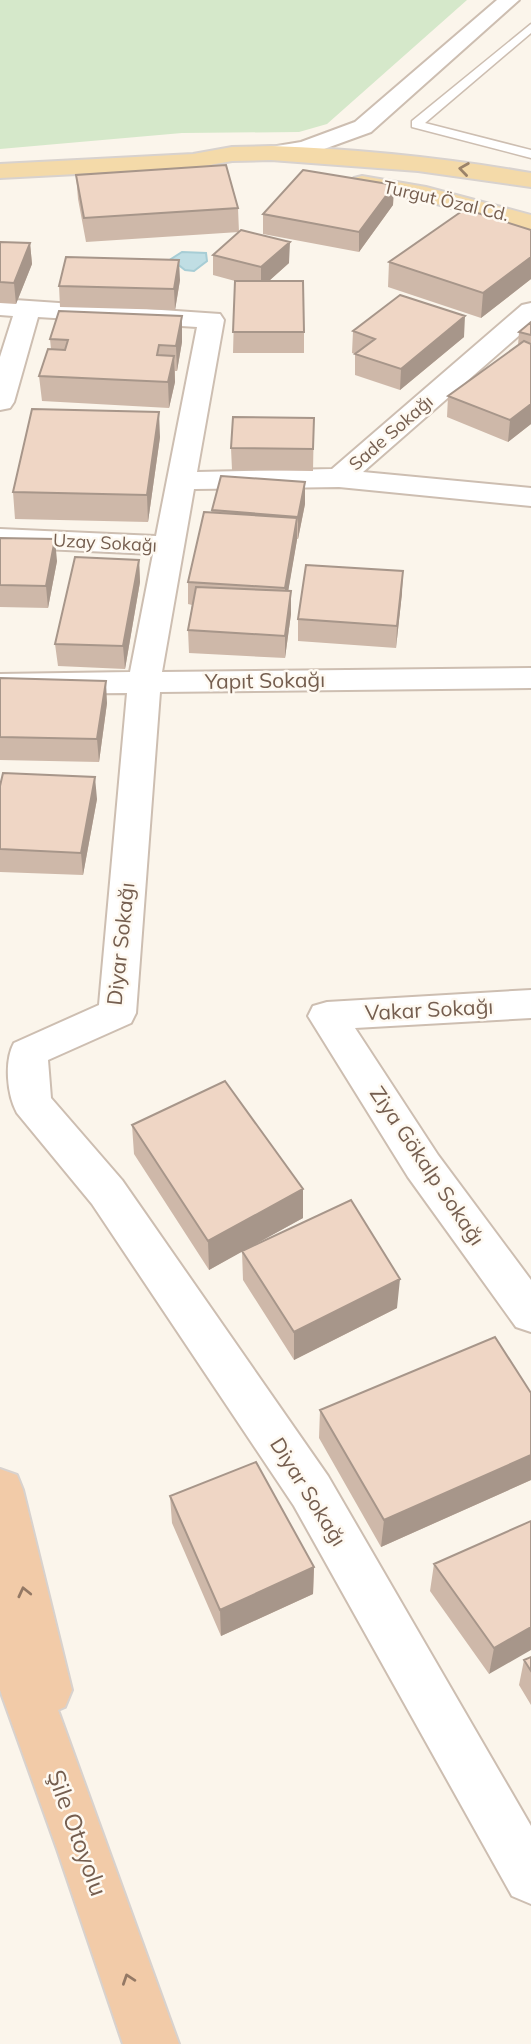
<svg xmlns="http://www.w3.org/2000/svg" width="531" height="2044" font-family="Mulish,sans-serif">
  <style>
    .green { fill: #d5e8ca }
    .water { fill: #c0dee4; stroke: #a7cdd5; stroke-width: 2 }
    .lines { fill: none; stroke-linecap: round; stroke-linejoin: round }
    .service-casing { stroke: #cdbeb1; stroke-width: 3 }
    .minor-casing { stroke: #cdbeb1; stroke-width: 4 }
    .primary-casing { stroke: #d8d2ce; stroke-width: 4 }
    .trunk-casing { stroke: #d8d2ce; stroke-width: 4 }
    .service { fill: #fff; fill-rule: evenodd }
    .minor { fill: #fff; fill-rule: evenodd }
    .primary { fill: #f4daa9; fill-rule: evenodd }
    .trunk { fill: #f2cba8; fill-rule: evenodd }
    .wall { fill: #ceb8a9 }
    .shaded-wall { fill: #a7968a }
    .building { fill: #efd6c5; stroke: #a7968a; stroke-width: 2 }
    .oneway { stroke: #9b836a }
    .oneway2 { stroke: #947965 }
    .labels { text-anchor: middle; stroke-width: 5; stroke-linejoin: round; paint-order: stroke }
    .far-street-label { font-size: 18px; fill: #755e4f; stroke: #fef9f1 }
    .street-label { font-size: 21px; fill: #755e4f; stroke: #fef9f1 }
    .near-street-label { font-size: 24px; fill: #755e4f; stroke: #fef9f1 }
  </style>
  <rect width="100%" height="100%" fill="#fbf5eb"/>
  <path class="green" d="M0 0H467L327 124 299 132 182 133 0 149Z"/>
  <path class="water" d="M182 252 206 253 207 261 194 271 185 270 171 259Z"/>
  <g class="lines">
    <defs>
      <path id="service" d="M531 24V33L425 123 531 150V158L412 127V121Z"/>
      <path id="minor" d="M497 0H519L371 132 313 153 279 159 271 157 267 152 271 147 301 142 355 122Z
        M0 299 220 314 224 320 197 472 332 469 522 305 531 303V325L363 472 531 488V506L339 487 194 489 162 672 531 668V688L160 692 136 1013 131 1023 48 1060 51 1098 122 1180 328 1476 531 1826V1904L512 1896 294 1506 92 1204 17 1113C7 1095 4 1061 14 1043L99 1005 127 693 0 694V674L130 672 153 554 0 547V529L156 536 197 327 38 317 14 402 10 408 0 410V357L13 316 0 315Z
        M531 990V1018L355 1028 438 1155 531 1280V1332L516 1327 408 1177 308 1016 313 1006 327 1002Z"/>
      <path id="primary" d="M271 146C358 149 445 158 531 173V187L418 171 271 160 232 161 193 168 0 178V164L193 154 232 147Z
        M362 176 426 187 531 215V230L426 201 354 188 350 183 354 178Z"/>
      <path id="trunk" d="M0 1469 17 1475 23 1490 72 1690 65 1707 58 1710 179 2044H123L57 1849 0 1690Z"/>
    </defs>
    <use href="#service" class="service-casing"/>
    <use href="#minor" class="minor-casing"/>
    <use href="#primary" class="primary-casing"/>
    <use href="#trunk" class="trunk-casing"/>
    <use href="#service" class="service"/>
    <use href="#minor" class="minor"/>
    <use href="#primary" class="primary"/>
    <use href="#trunk" class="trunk"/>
  </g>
  <path class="wall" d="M76 175 238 208 239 232 86 242 78 199Z
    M394 185 393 205 359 252 263 234V214Z
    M531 230V279L481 318 388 287 389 262Z
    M0 242 30 243 32 264 16 304 0 303Z
    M213 255 289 263 269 281 304 332V353H233L235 281 213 275Z
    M180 280 175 310 60 307 59 286Z
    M531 322V424L508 442 447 417 448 396 518 345 519 332Z
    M353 331 464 337 400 390 355 375V354L352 353Z
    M50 339 182 342 177 371H175V382L169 408 42 401 39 376 51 349Z
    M314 418 313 471 232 470 231 448Z
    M160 437 148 522 15 519 13 492Z
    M305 482V504L298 539H297L288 591 291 614 285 658 189 653 188 630 192 605 188 604V582L212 510Z
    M0 538 57 561 48 608 0 607Z
    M139 560 140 582 125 669 58 666 55 644Z
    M402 593 396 648 298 641V619Z
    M0 678 107 703 99 762 0 760Z
    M0 786 97 799 83 875 0 872Z
    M132 1125 303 1218 246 1249 397 1308 294 1360 243 1280 242 1251 209 1270 134 1154Z
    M531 1393V1480L381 1547 319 1438 320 1410Z
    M170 1496 314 1567 313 1594 221 1636 172 1523Z
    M531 1521 489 1674 430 1591 434 1564Z
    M531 1657V1705L519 1685 524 1660Z"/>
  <path class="shaded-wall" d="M394 185 393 205 359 252V232Z
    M290 242 289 263 261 288V267Z
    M30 243 32 264 16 304 14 283Z
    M531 257V279L481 318 483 293Z
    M179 260 180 280 175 310 174 289Z
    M182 316V342L177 371 176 346Z
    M465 316 464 337 400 390 401 369Z
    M174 356 175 382 169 408 168 382Z
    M531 404V424L508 442 510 420Z
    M159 412 160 437 148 522 147 495Z
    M305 482V504L298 539V517Z
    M297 518V540L285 610V588Z
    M55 539 57 561 48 608 46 586Z
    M139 560 140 582 125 669 123 646Z
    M403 571 402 593 396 648 397 626Z
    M291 591V614L285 658V636Z
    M106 681 107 703 99 762 97 739Z
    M95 777 97 799 83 875 81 853Z
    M303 1189V1218L209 1270 208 1241Z
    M400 1279 397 1308 294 1360V1332Z
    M531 1455V1480L381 1547 384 1520Z
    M314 1567 313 1594 221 1636 220 1610Z
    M531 1627V1650L489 1674 494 1648Z"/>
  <path class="building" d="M226 165 238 208 84 218 76 175Z
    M303 170 394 185 359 232 263 214Z
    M465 209 531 230V257L483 293 389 262Z
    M241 230 290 242 261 267 213 255Z
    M0 242 30 243 14 283 0 282Z
    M66 257 179 260 174 289 59 286Z
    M235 281H303L304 332H233Z
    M400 295 465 316 401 369 355 354 375 339 353 331Z
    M59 311 182 316 176 346 159 345 157 355 174 356 168 382 39 376 48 349 65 350 68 340 50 339Z
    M531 322V335L519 332Z
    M524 341 531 344V404L510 420 448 396Z
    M32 409 159 412 147 495 13 492Z
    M233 417 314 418 313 449 231 448Z
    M221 476 305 482 298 517 212 510Z
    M204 512 297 518 285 588 188 582Z
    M0 538 55 539 46 586 0 585Z
    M75 557 139 560 123 646 55 644Z
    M306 565 403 571 397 626 298 619Z
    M196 587 291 591 285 636 188 630Z
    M0 678 106 681 97 739 0 737Z
    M3 773 95 777 81 853 0 849V786Z
    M225 1081 303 1189 208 1241 132 1125Z
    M351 1200 400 1279 294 1332 242 1251Z
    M495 1337 531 1393V1455L384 1520 320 1410Z
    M256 1462 314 1567 220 1610 170 1496Z
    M531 1521V1627L494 1648 434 1564Z
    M531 1657V1671L524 1660Z"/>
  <defs><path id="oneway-chevron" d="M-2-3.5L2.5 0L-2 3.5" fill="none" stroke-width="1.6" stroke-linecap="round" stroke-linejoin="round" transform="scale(1.75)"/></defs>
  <use class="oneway" href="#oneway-chevron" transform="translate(464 169) rotate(-172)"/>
  <g class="oneway2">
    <use href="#oneway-chevron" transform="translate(24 1592) rotate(-103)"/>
    <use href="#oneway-chevron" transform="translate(128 1979) rotate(-109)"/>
  </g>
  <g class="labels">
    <g class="far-street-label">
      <text transform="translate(446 201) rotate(13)" y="6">Turgut Özal Cd.</text>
      <text transform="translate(391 433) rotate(-41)" y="6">Sade Sokağı</text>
      <text transform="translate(105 543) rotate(3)" y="6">Uzay Sokağı</text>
    </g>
    <g class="street-label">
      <text transform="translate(265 681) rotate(-1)" y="7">Yapıt Sokağı</text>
      <text transform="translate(121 944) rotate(-84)" y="7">Diyar Sokağı</text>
      <text transform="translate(429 1010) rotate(-3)" y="7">Vakar Sokağı</text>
      <text transform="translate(427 1166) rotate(56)" y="7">Ziya Gökalp Sokağı</text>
      <text transform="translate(308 1492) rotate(58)" y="7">Diyar Sokağı</text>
    </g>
    <g class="near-street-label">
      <text transform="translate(77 1833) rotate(70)" y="8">Şile Otoyolu</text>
    </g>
  </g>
</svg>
